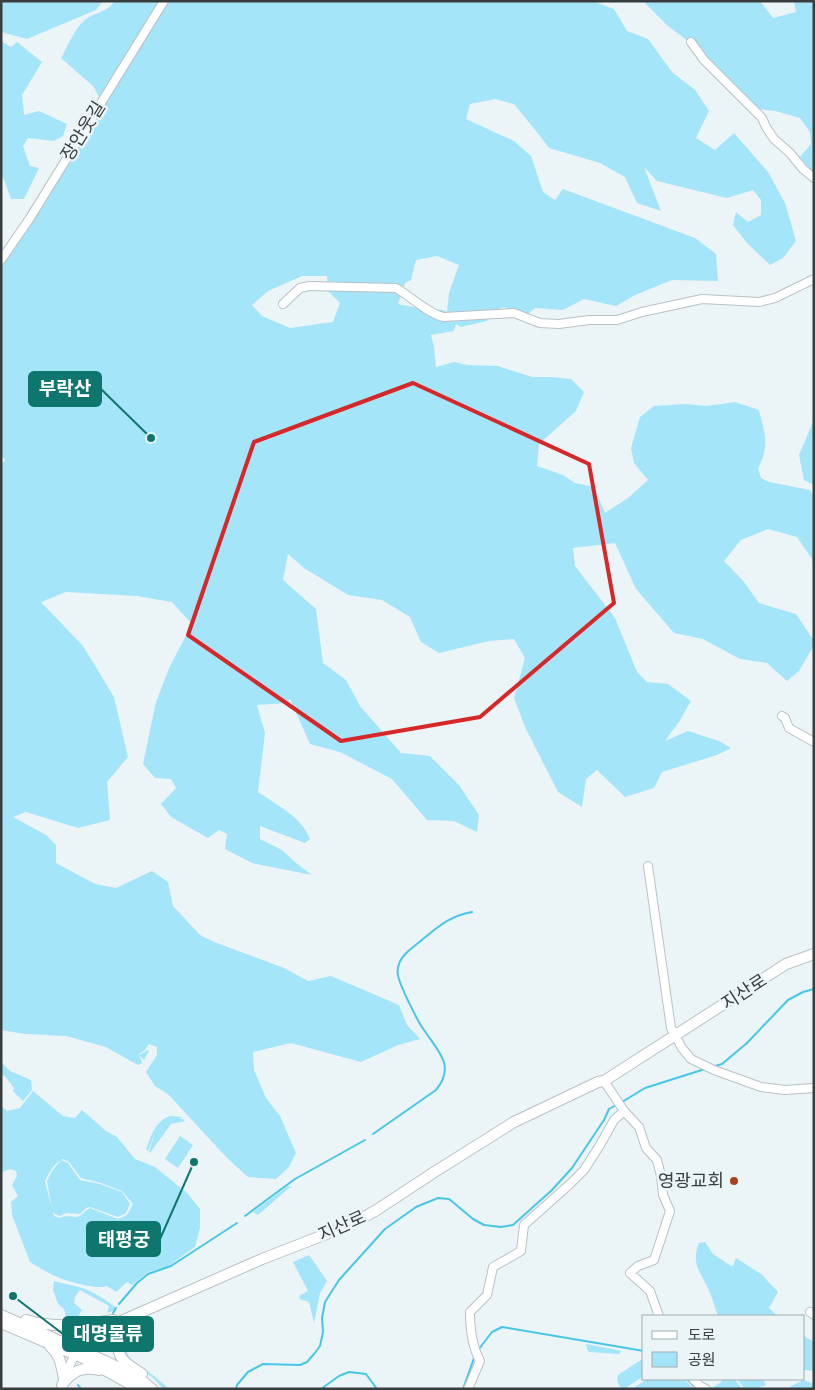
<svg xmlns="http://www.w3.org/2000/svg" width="815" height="1390" font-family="'Nunito Sans','Noto Sans KR',sans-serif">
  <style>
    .green { fill: #a4e5f9; fill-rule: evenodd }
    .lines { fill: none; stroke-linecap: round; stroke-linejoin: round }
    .stream { stroke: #48c6e8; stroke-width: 2 }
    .minor-casing { stroke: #b9c1c4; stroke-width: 10 }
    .major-casing { stroke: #b9c1c4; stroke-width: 12 }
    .minor { stroke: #fff; stroke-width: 8 }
    .major { stroke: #fff; stroke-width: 10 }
    .marked { fill: none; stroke: #d62828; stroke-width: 4; stroke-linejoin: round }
    .poi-dot { fill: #a8421a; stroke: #ebf4f7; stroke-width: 2 }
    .labels { text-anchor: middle; stroke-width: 5; stroke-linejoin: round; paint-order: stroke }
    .street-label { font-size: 18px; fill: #393d3e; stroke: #ebf4f7 }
    .poi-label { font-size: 18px; fill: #393d3e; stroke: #ebf4f7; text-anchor: end }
    .leader { fill: none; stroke: #0f766e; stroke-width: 2 }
    .callout-dot { fill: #0f766e; stroke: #ebf4f7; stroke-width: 2 }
    .callout { fill: #0f766e; stroke: #0f766e; stroke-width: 2 }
    .callout-label { font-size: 19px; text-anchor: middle; font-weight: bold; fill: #fff }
  </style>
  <rect width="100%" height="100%" fill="#ebf4f7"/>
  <path class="green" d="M1 1H103L96 10 27 39 1 32Z
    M115 1H592L614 9 627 31 648 39 672 72 695 90 709 111 696 138 715 150 734 133 768 172 785 203 796 241 783 258 770 265 747 243 733 225 736 212 748 222 761 215V200L753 190 727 198 657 181 644 167 661 211 637 203 625 177 600 163 549 148 540 136 514 104 495 99 470 104 466 119 514 141 531 156 543 192 555 200 563 189 695 238 716 254 718 281 672 280 635 295 616 306 584 299 563 310 535 308 524 317 505 307 491 311 487 321 461 327 456 324 454 331 431 335 434 347 436 367 454 362 468 365 498 366 532 377H552L571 379 584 392 576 411 539 444 537 466 563 475 575 483 594 487 605 513 628 498 648 480 634 463 631 448 640 417 654 406 686 404 707 406 735 402 759 410C765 436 770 443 758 469L761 478 769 482 810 490 814 498V568L812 559 797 537 768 529 741 540 724 561 744 582 759 603 796 614 814 641V645L799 671 787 681 767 663 740 659 703 639 674 633 636 589 615 543 573 548 575 566 615 618 637 672 647 682 668 684 691 701 679 722 665 741 688 731 719 741 731 748 717 755 662 772 654 788 625 797 597 770 586 779 582 807 558 792 525 727 514 698 525 658 514 639 489 641 439 653 421 642 410 617 382 600 348 595 304 568 288 554 283 580 316 609 323 663 346 680 360 706 401 753 430 756 459 785 479 815 477 832 454 821 427 820 392 779 340 752 310 744 290 699 287 703 257 705 265 733 258 792C278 806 301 816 310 839L305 843 260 826V839L282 850 296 863 312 875 252 863 225 849 227 834 219 830 208 838 171 817 161 804 176 788 171 779 155 778 143 764 156 702 170 666 192 624 172 602 137 596 66 592 41 602 83 646 114 697 128 757 107 782 110 820 78 828 26 812 13 817 46 835 56 845V863L95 884 116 888 152 871 168 882 173 906 200 935 214 942 284 968 308 981 331 976 399 1005 407 1025 420 1039 398 1045 361 1062 291 1043 253 1052 254 1070 266 1098 280 1116 296 1153 289 1167 276 1179 248 1177 227 1158 168 1094 155 1086 146 1072 157 1055V1047L149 1044 145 1050 139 1054V1055L148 1050 149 1051 144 1060 139 1055 142 1062 141 1064 138 1065 106 1047 66 1036 25 1034 1 1030V465L5 460 1 455V259L101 101 93 86 61 58C68 46 74 29 85 20 94 12 105 14 115 1ZM437 256 459 265 449 293 447 312 443 310 418 308 398 304 405 283 411 280 416 260ZM302 276H327L328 291 340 303 333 322 290 328 262 316 252 305 268 291Z
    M643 1H760L773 18 796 12 794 1H814V174L800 157 811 144 810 132 800 118 775 111 758 109 748 102 709 63 702 48 688 41 668 26Z
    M1 41 11 47 17 42 42 62 22 95 24 115 39 111 67 124 63 136 54 141 28 138 23 146 30 166 39 168 24 199H11L3 177 1 176Z
    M813 422H814V485L804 480 799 455Z
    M1 1062 10 1071 31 1080 32 1090 23 1101 13 1091 14 1088 5 1076 1 1075Z
    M33 1091 63 1116 75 1118 82 1110 106 1131 117 1137 135 1159 155 1167 188 1194 200 1209V1228L195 1247 167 1267 148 1272 132 1285 127 1282 116 1292 107 1286C96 1290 66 1281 55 1276 46 1272 38 1267 30 1262L12 1215 11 1202 18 1196 12 1185 17 1176 16 1171 10 1169 2 1172 1 1106 7 1111 20 1108ZM63 1159 69 1162 81 1178 101 1183 122 1191 133 1204 127 1215 118 1219 90 1208C86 1210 84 1213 80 1216 74 1219 68 1214 60 1218L54 1216 53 1212 55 1214 60 1216 66 1213 80 1214 86 1208 90 1207 118 1217 126 1213 130 1204 122 1192 100 1184 80 1180 68 1163 61 1160 52 1171 47 1181 52 1209 45 1181C49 1173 54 1163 63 1159Z
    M170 1116 183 1117 179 1119H183L185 1121 171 1124 150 1153 149 1152 154 1135 148 1151 146 1149C152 1135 154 1122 170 1116Z
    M180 1136 193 1145 178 1168 165 1159Z
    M288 1186 293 1188H289L258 1215 253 1212Z
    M705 1242 713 1254 731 1266H733L736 1258 761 1274 778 1292 769 1308 778 1316H718C715 1308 713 1300 710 1293 702 1273 690 1265 699 1243Z
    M309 1255 327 1281 320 1293 314 1323 309 1302 300 1299 299 1296 308 1291 293 1262Z
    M54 1281C63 1284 73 1285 82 1288 95 1292 105 1300 117 1308L116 1310 107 1313 109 1306 80 1290 75 1297 74 1303 82 1310 79 1315 78 1320H66L65 1312 63 1308 58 1304 53 1290Z
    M149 1320 154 1326 146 1331 152 1340 149 1343 136 1325Z
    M130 1329C121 1354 127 1357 147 1371 155 1376 162 1383 169 1389H163C160 1385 156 1381 152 1377 144 1370 132 1367 126 1358 120 1350 123 1335 130 1329Z
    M804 1336 814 1342V1371L804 1370Z
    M586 1344 617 1350 621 1351 619 1354 589 1352 587 1349Z
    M644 1358V1376L624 1389H621L617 1380 618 1375Z
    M647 1379H684L694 1389H632Z
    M723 1379H734L743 1389H716L713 1387 720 1383Z
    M737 1379H763L766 1385 760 1387V1389H745Z
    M804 1380 814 1384V1389H789L791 1386Z"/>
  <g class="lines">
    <path class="stream" d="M715 1066 722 1064 747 1043 788 1000 803 992 814 989
      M622 1102 645 1088 705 1069
      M373 1134 436 1090C456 1066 438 1051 424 1030 418 1022 399 984 398 975 397 972 398 967 399 964 402 954 415 946 423 939 439 926 450 916 472 912
      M245 1216 295 1179 365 1140
      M119 1304 137 1283 148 1274 171 1266 237 1223
      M113 1313 116 1308
      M479 1349 492 1332 502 1327 644 1351
      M687 1379 697 1389
      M78 1385 81 1389
      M236 1389 237 1385 248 1372 263 1364 300 1365 307 1362 314 1354 320 1346 323 1332 322 1318 325 1302 339 1280 385 1229 416 1207 438 1198 449 1199 473 1219 484 1225 501 1227 513 1225 552 1190 572 1168 604 1120 609 1109 618 1104
      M321 1389 339 1376 349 1372 366 1374 377 1389
      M463 1389 474 1358"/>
    <defs>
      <path id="minor" d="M691 42 704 60 762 118 766 127 774 139 790 153 803 169 814 178
        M1 260 30 218 164 1
        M283 304 300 288 309 286 396 288C410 296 430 315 444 317L514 313 540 323 559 324 589 320H617L642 312 702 299 759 302 775 298 814 279
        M782 716 785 718 789 728 814 742
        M648 866 671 1028 682 1048 691 1059 714 1070 761 1087 785 1090 814 1088
        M624 1111 639 1127 646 1148 657 1160 661 1176 663 1195 670 1211 654 1260 638 1266 630 1273 650 1291 659 1316
        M810 1312 814 1315
        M693 1379 700 1386 706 1389
        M63 1380 75 1354
        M468 1389 480 1361C472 1346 470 1329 470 1312L487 1295 493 1267 521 1251 524 1225 570 1184 584 1170 600 1145 614 1120 624 1111 604 1081"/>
      <path id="major" d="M1 1315 105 1361 139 1378 152 1389
        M137 1317C126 1326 114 1340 120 1355 123 1363 135 1369 142 1374
        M26 1320C57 1329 83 1325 113 1320
        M1 1323 83 1358 139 1389
        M50 1346C61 1356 61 1365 64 1379
        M75 1354 81 1340 94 1333 262 1259 347 1226 375 1211 436 1171 514 1122 598 1082 604 1081 786 964 814 954
        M62 1385C72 1371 82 1366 99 1370"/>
    </defs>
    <use href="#minor" class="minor-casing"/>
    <use href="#major" class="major-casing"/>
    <use href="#minor" class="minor"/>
    <use href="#major" class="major"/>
  </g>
  <path class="marked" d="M413 383 589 464 614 603 480 717 341 741 188 635 254 442Z"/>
  <circle class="poi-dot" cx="734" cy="1181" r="5"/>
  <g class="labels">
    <g class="street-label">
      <text transform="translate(83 131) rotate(-58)" y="6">장안웃길</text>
      <text transform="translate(744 992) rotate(-33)" y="6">지산로</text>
      <text transform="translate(342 1226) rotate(-24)" y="6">지산로</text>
    </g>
    <g class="poi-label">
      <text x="724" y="1187">영광교회</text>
    </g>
  </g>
  <path class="leader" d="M151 438L101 389M194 1162L160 1239M13 1296L63 1334"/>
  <g class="callout-dot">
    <circle cx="151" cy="438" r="5"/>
    <circle cx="194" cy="1162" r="5"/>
    <circle cx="13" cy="1296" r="5"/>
  </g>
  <g class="callout">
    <rect x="29" y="372" width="72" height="34" rx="5"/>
    <rect x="87" y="1222" width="73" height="34" rx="5"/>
    <rect x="63" y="1317" width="90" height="34" rx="5"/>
  </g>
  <g class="callout-label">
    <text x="65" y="395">부락산</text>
    <text x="124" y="1246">태평궁</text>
    <text x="108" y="1340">대명물류</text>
  </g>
  <rect width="815" height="1390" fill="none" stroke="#393d3e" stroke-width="5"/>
  <rect x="642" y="1315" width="162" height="65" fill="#ebf4f7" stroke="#a4abad"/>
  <rect x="652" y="1331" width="25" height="8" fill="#ffffff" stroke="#a4abad"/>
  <text x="688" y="1340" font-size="15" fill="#393d3e">도로</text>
  <rect x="652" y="1352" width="25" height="15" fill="#a4e5f9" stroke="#a4abad"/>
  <text x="688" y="1365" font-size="15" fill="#393d3e">공원</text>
</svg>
